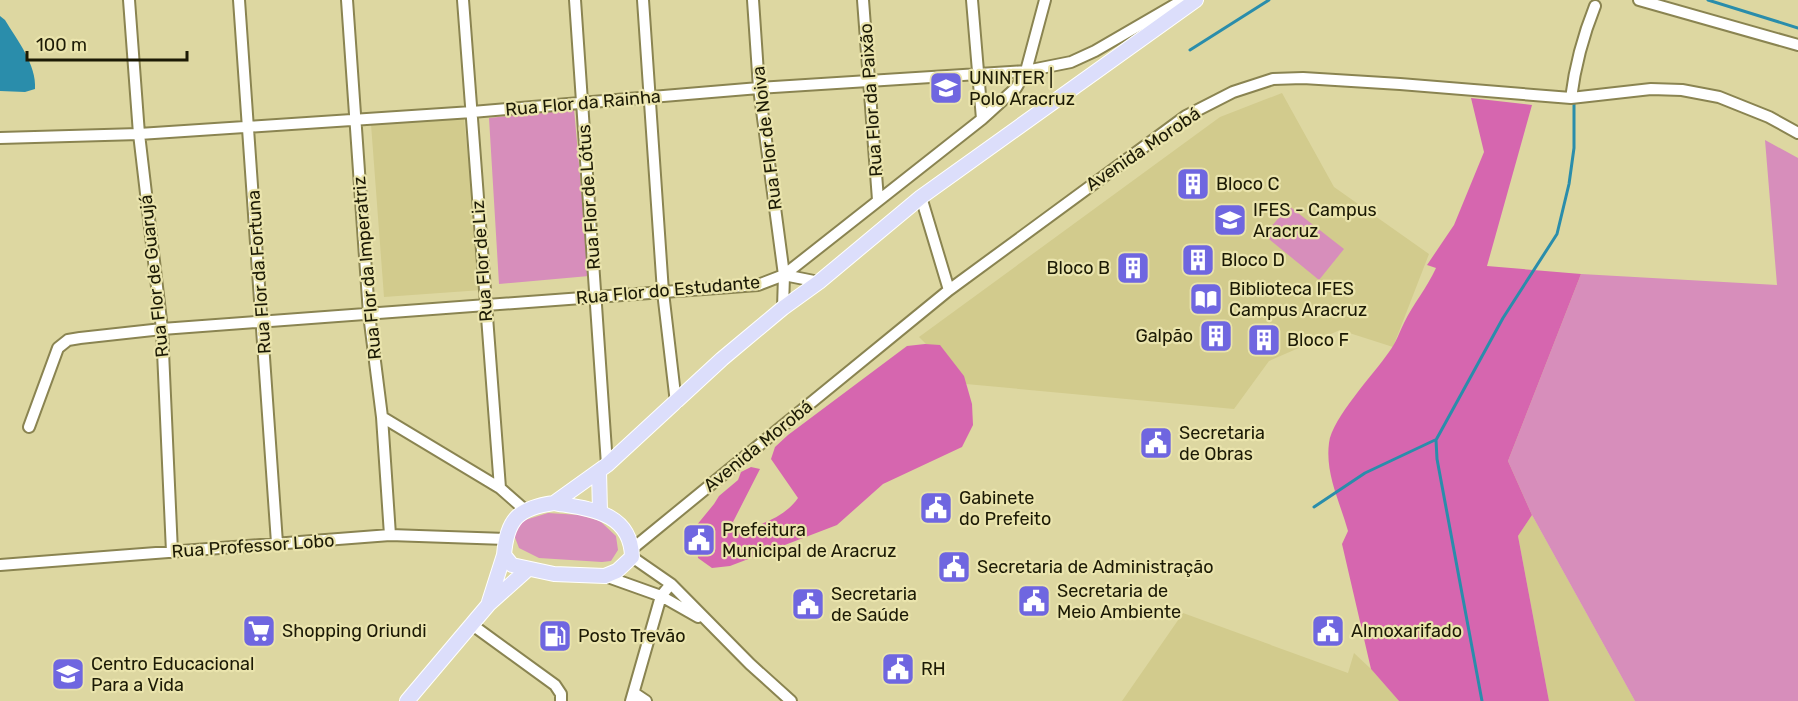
<svg xmlns="http://www.w3.org/2000/svg" width="1798" height="701" font-family="Rubik,sans-serif">
  <style>
    .built { fill: #d2cb8d }
    .green { fill: #d78ebb }
    .forest { fill: #d666af }
    .water { fill: #2a8dab }
    .lines { fill: none; stroke-linecap: round; stroke-linejoin: round }
    .stream { stroke: #2a8dab; stroke-width: 3 }
    .minor-casing { stroke: #8a8451; stroke-width: 14 }
    .major-casing { stroke: #fff; stroke-width: 16 }
    .minor { stroke: #fff; stroke-width: 10 }
    .major { stroke: #dcdefb; stroke-width: 14 }
    .labels { text-anchor: middle; stroke-width: 4.5; stroke-linejoin: round; paint-order: stroke }
    .poi-label { font-size: 18px; fill: #1c1a05; stroke: #eae4ad; text-anchor: start }
    .street-label { font-size: 18px; fill: #1c1a05; stroke: #eae4ad }
  </style>
  <rect width="100%" height="100%" fill="#ddd7a1"/>
  <path class="built" d="M1282 93 1334 187 1429 254 1393 347 1340 330 1269 361 1234 409 966 384 919 337 1220 117Z
    M464 119 482 290 384 297 371 124Z
    M1532 515 1635 701H1549L1518 536Z
    M1183 613 1348 673 1354 653 1371 669 1399 701H1122Z"/>
  <path class="green" d="M574 109 589 276 499 284 489 118Z
    M1765 140 1798 158V701H1635L1532 515 1508 461 1581 274 1777 285Z
    M1289 206 1344 249 1319 280 1264 235Z
    M548 513 580 515 600 521 616 536 618 550 611 561 602 562 539 558 519 548 514 535 522 521Z"/>
  <path class="forest" d="M1471 98 1532 105 1487 266 1581 274 1508 461 1532 515 1518 536 1549 701H1399L1371 669 1342 544 1348 531C1340 502 1325 474 1329 443 1332 418 1374 374 1389 352 1396 343 1399 333 1404 323 1413 304 1427 288 1436 268L1427 265 1454 225 1484 152Z
    M925 344 940 345 964 376 972 404 973 425 962 447 883 484 837 525 730 566 712 568 698 558 696 526 714 504 719 496 738 480 741 472 751 467 760 469 733 522 739 531C760 526 786 516 798 498L771 459 775 447 788 435 907 346Z"/>
  <path class="water" d="M0 16 5 20C17 40 37 65 35 89L25 92 0 91Z"/>
  <g class="lines">
    <path class="stream" d="M1708 0 1798 28
      M1190 50 1269 0
      M1314 507 1365 473 1435 440
      M1482 701 1437 459 1436 440 1503 318 1557 234 1569 184 1574 148V100"/>
    <defs>
      <path id="minor" d="M129 0 139 134 162 329 172 552
        M239 0 277 543
        M347 0 369 314 382 417 390 535
        M463 0 500 488 525 510
        M575 0 607 465
        M643 0 663 292 676 403
        M753 0 759 88 784 275 783 308
        M863 0 878 200
        M972 0 982 119
        M1639 0 1798 45
        M1571 98C1575 66 1583 36 1595 6
        M0 138 139 134 472 112 759 88 1026 71 1071 62 1095 51 1183 0
        M921 197 949 290
        M784 275 819 282
        M382 417 500 488
        M29 427 58 348 68 340 80 338 162 329 758 285 784 275 982 119 1016 88 1026 71 1045 0
        M632 549 949 290 1186 116 1233 92 1273 79 1303 78 1400 84 1571 98 1651 89 1682 90 1719 97 1769 117 1798 133
        M632 557 671 584 750 664 791 701
        M0 565 390 535 506 539
        M605 576 661 596 698 617
        M471 624 555 685 561 694V701
        M634 693 646 701
        M631 701 661 596 671 584"/>
      <path id="major" d="M599 471 600 511
        M554 503 607 465 722 359 783 308 819 282 921 197 1196 0
        M554 503C588 509 631 511 632 557L617 571 605 576 554 574 512 565 504 555C507 519 518 508 554 503Z
        M489 602 504 555
        M407 701 489 604 527 570"/>
    </defs>
    <use href="#minor" class="minor-casing"/>
    <use href="#major" class="major-casing"/>
    <use href="#minor" class="minor"/>
    <use href="#major" class="major"/>
  </g>
  <defs>
    <symbol id="university-square" viewBox="-11 -11 22 22"><rect x="-9" y="-9" width="18" height="18" rx="4" fill="#6f66e0" stroke="#eae4ad"/><path d="M0-5L7-2L0 1L-7-2ZM-4 1L0 2.5L4 1V4Q0 6-4 4Z" fill="#fff"/></symbol>
    <symbol id="building-square" viewBox="-11 -11 22 22"><rect x="-9" y="-9" width="18" height="18" rx="4" fill="#6f66e0" stroke="#eae4ad"/><path d="M-4-6H4V6H1V3H-1V6H-4ZM-2.5-4.3h1.7v1.8h-1.7ZM.8-4.3h1.7v1.8H.8ZM-2.5-1h1.7V.8h-1.7ZM.8-1h1.7V.8H.8Z" fill="#fff"/></symbol>
    <symbol id="library-square" viewBox="-11 -11 22 22"><rect x="-9" y="-9" width="18" height="18" rx="4" fill="#6f66e0" stroke="#eae4ad"/><path d="M-6-4Q-3-5.5-.7-3.5V5Q-3 3-6 4ZM6-4Q3-5.5 .7-3.5V5Q3 3 6 4Z" fill="#fff"/></symbol>
    <symbol id="civic-square" viewBox="-11 -11 22 22"><rect x="-9" y="-9" width="18" height="18" rx="4" fill="#6f66e0" stroke="#eae4ad"/><path d="M-.6-6.5H3V-4.5H.6V-3L4-1V1h2V6H-6V1h2V-1L-.6-3ZM-1.2 2.5V6h2.4V2.5Z" fill="#fff"/></symbol>
    <symbol id="supermarket-square" viewBox="-11 -11 22 22"><rect x="-9" y="-9" width="18" height="18" rx="4" fill="#6f66e0" stroke="#eae4ad"/><path d="M-6-5.5h2.5l.6 2H6L4.5 2H-2.5L-4.4-4H-6ZM-1.5 3.2a1.3 1.3 0 1 0 .1 0ZM3 3.2a1.3 1.3 0 1 0 .1 0Z" fill="#fff"/></symbol>
    <symbol id="fuel-square" viewBox="-11 -11 22 22"><rect x="-9" y="-9" width="18" height="18" rx="4" fill="#6f66e0" stroke="#eae4ad"/><path d="M-5.5-6h7V0h2V4h1.3V-2.5L3-4.5l.8-.8L6-3V5H2.5V1h-1V6h-7ZM-4.2-4.7v3.2H.2V-4.7Z" fill="#fff"/></symbol>
    <symbol id="school-square" viewBox="-11 -11 22 22"><rect x="-9" y="-9" width="18" height="18" rx="4" fill="#6f66e0" stroke="#eae4ad"/><path d="M0-5L7-2L0 1L-7-2ZM-4 1L0 2.5L4 1V4Q0 6-4 4Z" fill="#fff"/></symbol>
  </defs>
  <g fill-rule="evenodd">
    <use href="#university-square" x="927" y="69" width="38" height="38"/>
    <use href="#building-square" x="1174" y="165" width="38" height="38"/>
    <use href="#university-square" x="1211" y="201" width="38" height="38"/>
    <use href="#building-square" x="1179" y="241" width="38" height="38"/>
    <use href="#building-square" x="1114" y="249" width="38" height="38"/>
    <use href="#library-square" x="1187" y="280" width="38" height="38"/>
    <use href="#building-square" x="1197" y="317" width="38" height="38"/>
    <use href="#building-square" x="1245" y="321" width="38" height="38"/>
    <use href="#civic-square" x="1137" y="424" width="38" height="38"/>
    <use href="#civic-square" x="917" y="489" width="38" height="38"/>
    <use href="#civic-square" x="680" y="521" width="38" height="38"/>
    <use href="#civic-square" x="935" y="548" width="38" height="38"/>
    <use href="#civic-square" x="1015" y="582" width="38" height="38"/>
    <use href="#civic-square" x="789" y="585" width="38" height="38"/>
    <use href="#supermarket-square" x="240" y="612" width="38" height="38"/>
    <use href="#civic-square" x="1309" y="612" width="38" height="38"/>
    <use href="#fuel-square" x="536" y="617" width="38" height="38"/>
    <use href="#civic-square" x="879" y="650" width="38" height="38"/>
    <use href="#school-square" x="49" y="655" width="38" height="38"/>
  </g>
  <g class="labels">
    <g class="poi-label">
      <text x="969" y="84">UNINTER |<tspan x="969" dy="21">Polo Aracruz</tspan></text>
      <text x="1216" y="190">Bloco C</text>
      <text x="1253" y="216">IFES - Campus<tspan x="1253" dy="21">Aracruz</tspan></text>
      <text x="1221" y="266">Bloco D</text>
      <text x="1110" y="274" text-anchor="end">Bloco B</text>
      <text x="1229" y="295">Biblioteca IFES<tspan x="1229" dy="21">Campus Aracruz</tspan></text>
      <text x="1193" y="342" text-anchor="end">Galpão</text>
      <text x="1287" y="346">Bloco F</text>
      <text x="1179" y="439">Secretaria<tspan x="1179" dy="21">de Obras</tspan></text>
      <text x="959" y="504">Gabinete<tspan x="959" dy="21">do Prefeito</tspan></text>
      <text x="722" y="536">Prefeitura<tspan x="722" dy="21">Municipal de Aracruz</tspan></text>
      <text x="977" y="573">Secretaria de Administração</text>
      <text x="1057" y="597">Secretaria de<tspan x="1057" dy="21">Meio Ambiente</tspan></text>
      <text x="831" y="600">Secretaria<tspan x="831" dy="21">de Saúde</tspan></text>
      <text x="282" y="637">Shopping Oriundi</text>
      <text x="1351" y="637">Almoxarifado</text>
      <text x="578" y="642">Posto Trevão</text>
      <text x="91" y="670">Centro Educacional<tspan x="91" dy="21">Para a Vida</tspan></text>
      <text x="921" y="675">RH</text>
    </g>
    <g class="street-label">
      <text transform="translate(871 100) rotate(-94)" y="6">Rua Flor da Paixão</text>
      <text transform="translate(583 103) rotate(-5)" y="6">Rua Flor da Rainha</text>
      <text transform="translate(767 138) rotate(-97)" y="6">Rua Flor de Noiva</text>
      <text transform="translate(1143 149) rotate(-34)" y="6">Avenida Morobá</text>
      <text transform="translate(589 197) rotate(-94)" y="6">Rua Flor de Lótus</text>
      <text transform="translate(482 261) rotate(-94)" y="6">Rua Flor de Liz</text>
      <text transform="translate(367 268) rotate(-95)" y="6">Rua Flor da Imperatriz</text>
      <text transform="translate(259 272) rotate(-94)" y="6">Rua Flor da Fortuna</text>
      <text transform="translate(154 276) rotate(-96)" y="6">Rua Flor de Guarujá</text>
      <text transform="translate(668 290) rotate(-5)" y="6">Rua Flor do Estudante</text>
      <text transform="translate(758 446) rotate(-39)" y="6">Avenida Morobá</text>
      <text transform="translate(253 546) rotate(-4)" y="6">Rua Professor Lobo</text>
    </g>
  </g>
  <path d="M27 51v9h160v-9" fill="none" stroke="#1c1a05" stroke-width="3"/>
  <text x="36" y="51" font-size="18" fill="#1c1a05" stroke="#eae4ad" stroke-width="4.5" paint-order="stroke">100 m</text>
</svg>
